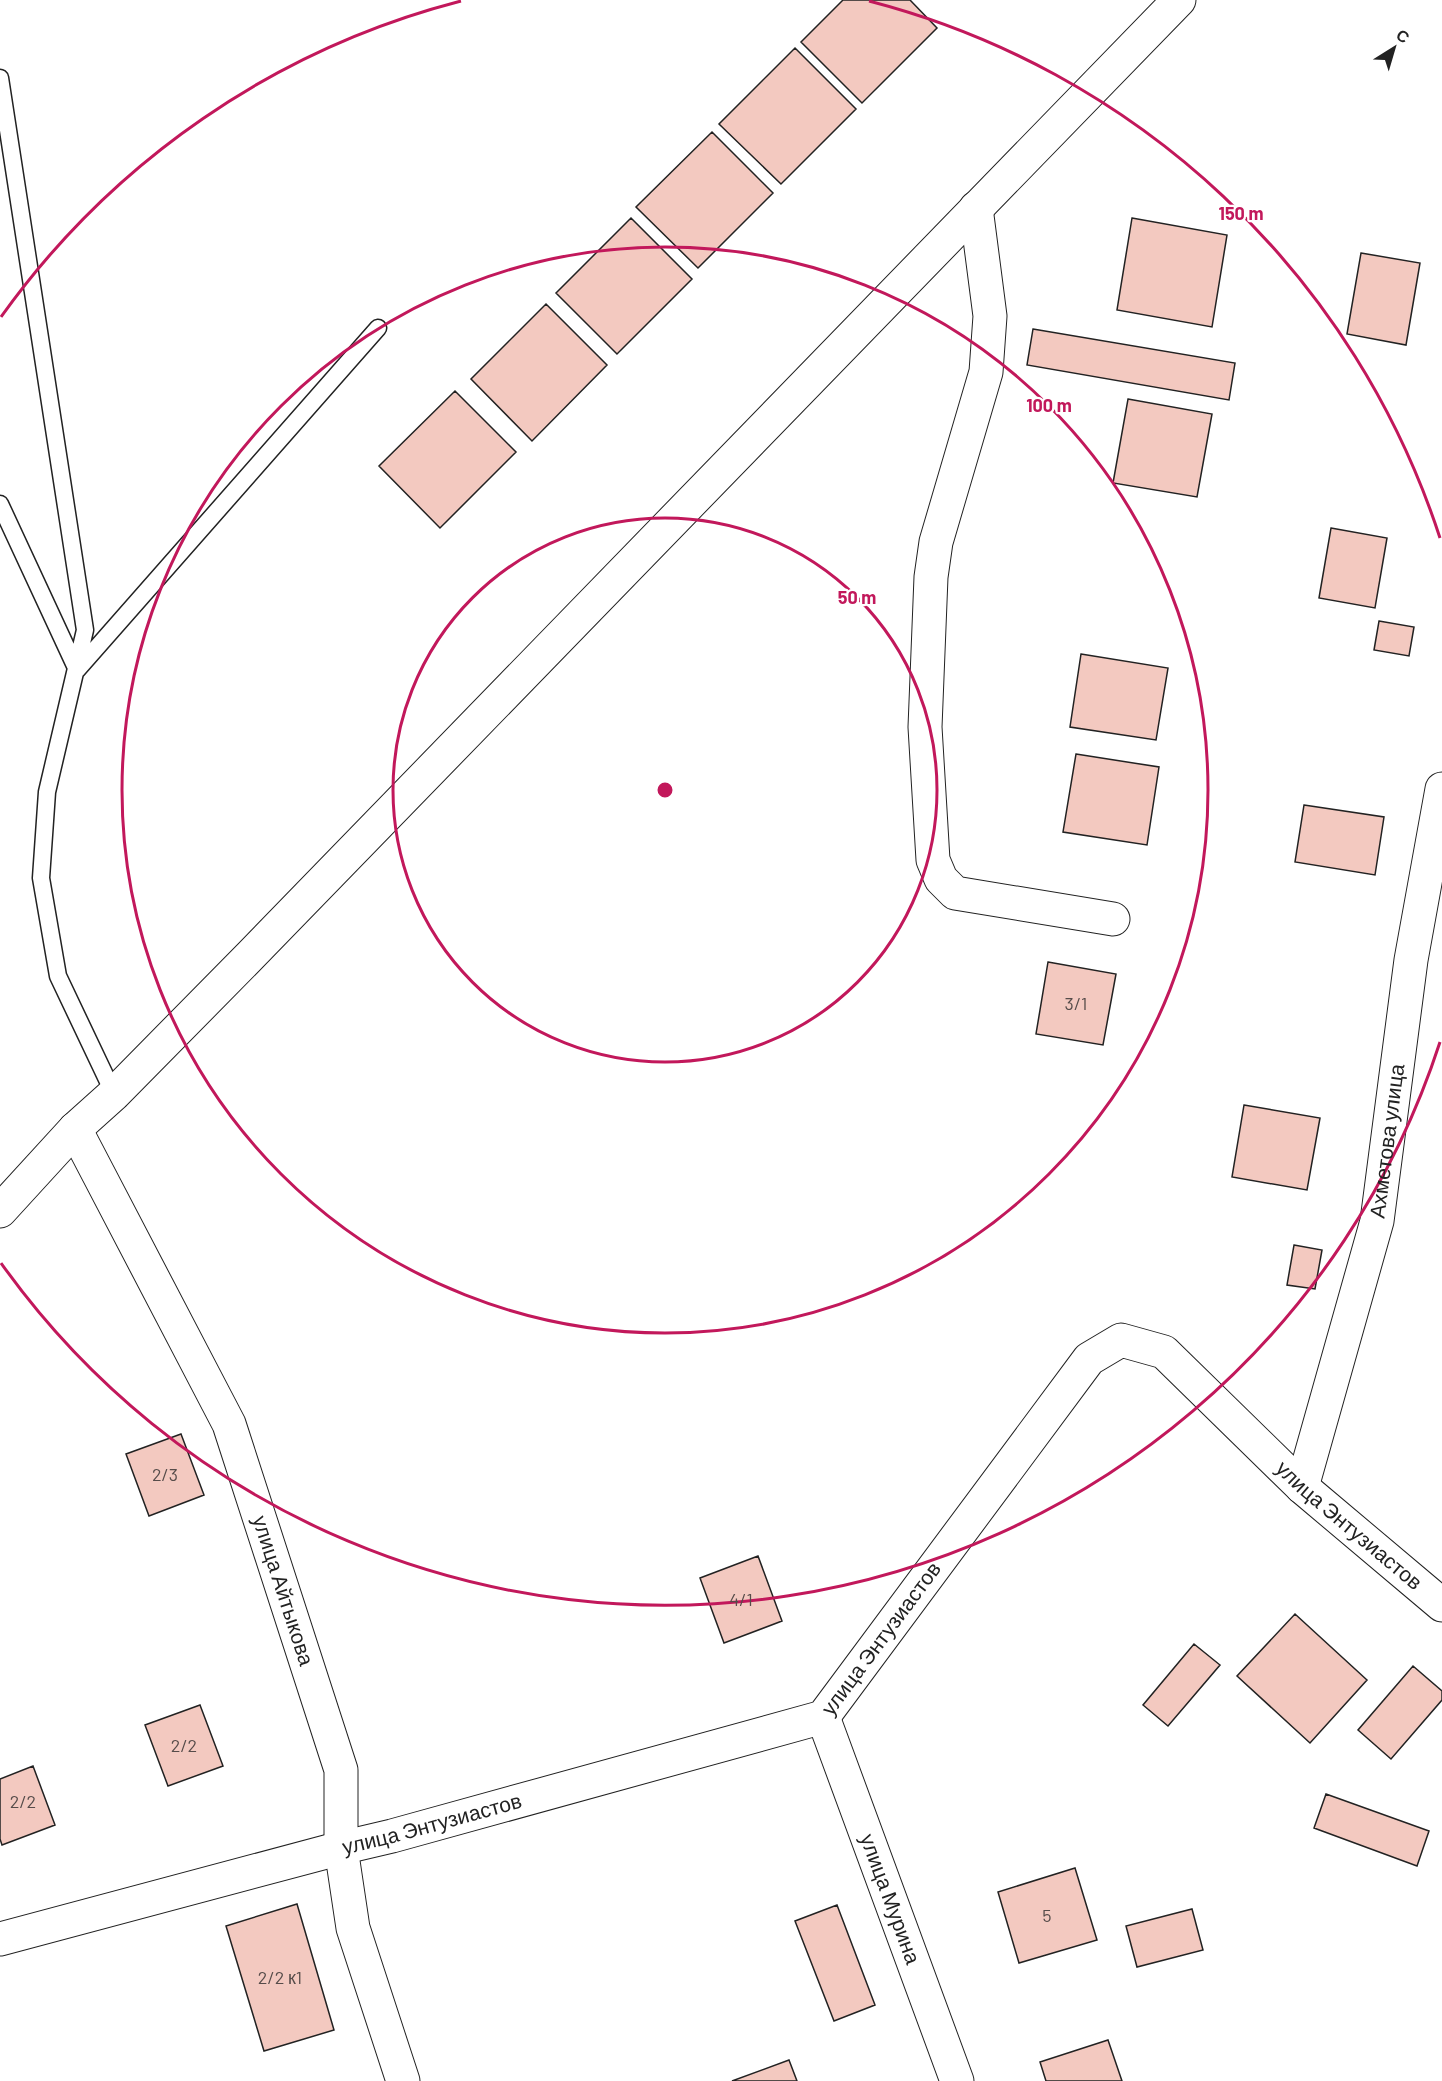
<svg xmlns="http://www.w3.org/2000/svg" width="1442" height="2081" font-family="Barlow,sans-serif">
  <style>
    .building { fill: #f3c9c0; stroke: #222; stroke-width: 1.5 }
    .lines { fill: none; stroke-linecap: round; stroke-linejoin: round }
    .service-casing { stroke: #222; stroke-width: 19 }
    .minor-casing { stroke: #222; stroke-width: 35 }
    .tertiary-casing { stroke: #222; stroke-width: 35 }
    .service { stroke: #fff; stroke-width: 16 }
    .minor { stroke: #fff; stroke-width: 33 }
    .tertiary { stroke: #fff; stroke-width: 33 }
    .ring { fill: none; stroke: #c2185b; stroke-width: 3 }
    .labels { text-anchor: middle; stroke-width: 4.5; stroke-linejoin: round; paint-order: stroke }
    .number-label { font-size: 18px; fill: #564c4a }
    .street-label { font-size: 21px; fill: #222; stroke: #fff }
    .centre { fill: #c2185b; stroke: #fff; stroke-width: 3 }
    .ring-label { font-size: 18px; text-anchor: middle; font-weight: bold; fill: #c2185b; stroke: #fff; stroke-width: 4.5; stroke-linejoin: round; paint-order: stroke }
  </style>
  <rect width="100%" height="100%" fill="#fff"/>
  <path class="building" d="M843 0H910L937 28 862 103 801 42Z
    M795 48 856 109 781 184 719 124Z
    M712 132 773 193 698 268 636 207Z
    M631 218 692 279 617 354 556 293Z
    M1132 218 1227 235 1212 327 1117 310Z
    M1361 253 1420 263 1406 345 1347 334Z
    M546 304 607 365 532 441 471 379Z
    M1033 329 1235 363 1229 400 1027 365Z
    M455 391 516 452 440 528 379 466Z
    M1128 399 1212 414 1197 497 1113 483Z
    M1331 528 1387 538 1375 608 1319 598Z
    M1379 621 1414 627 1409 656 1374 650Z
    M1081 654 1168 668 1156 740 1070 727Z
    M1076 754 1159 767 1147 845 1063 832Z
    M1304 805 1384 817 1375 875 1295 862Z
    M1048 962 1116 974 1103 1045 1036 1034Z
    M1244 1105 1320 1118 1307 1190 1232 1177Z
    M1294 1245 1322 1250 1315 1289 1287 1285Z
    M181 1434 204 1495 149 1516 126 1454Z
    M758 1556 782 1621 724 1643 700 1578Z
    M1295 1614 1367 1680 1310 1743 1237 1676Z
    M1194 1644 1220 1665 1168 1726 1143 1705Z
    M1413 1666 1442 1691V1700L1391 1759 1358 1730Z
    M200 1705 223 1766 168 1786 145 1725Z
    M33 1766 55 1825 2 1845 0 1839V1779Z
    M1326 1794 1429 1831 1417 1866 1314 1828Z
    M1075 1868 1097 1940 1019 1963 998 1892Z
    M297 1904 334 2030 264 2051 226 1926Z
    M837 1905 875 2005 834 2021 795 1921Z
    M1192 1909 1203 1950 1137 1967 1126 1926Z
    M1108 2040 1122 2081H1046L1040 2062Z
    M789 2060 797 2081H732Z"/>
  <g class="lines">
    <defs>
      <path id="service" d="M0 78 85 630 47 792 41 878 58 976 114 1094
        M0 504 77 670 378 328"/>
      <g id="minor">
        <path d="M976 208 990 316 986 372 936 542 931 577 925 727 933 860 941 879 955 893 1113 919"/>
        <path id="s1" d="M75 1129 229 1424 341 1770V1848L353 1928 403 2081"/>
        <path id="s2" d="M1302 1487 1377 1221 1411 960 1442 789"/>
        <path id="s3" d="M823 1717 957 2081"/>
        <path id="s4" d="M0 1939 341 1848 392 1836 823 1717 1089 1359 1121 1340 1164 1352 1302 1487 1442 1605"/>
      </g>
      <path id="tertiary" d="M0 1211 75 1129 114 1094 251 955 1179 0"/>
    </defs>
    <use href="#service" class="service-casing"/>
    <use href="#minor" class="minor-casing"/>
    <use href="#tertiary" class="tertiary-casing"/>
    <use href="#service" class="service"/>
    <use href="#minor" class="minor"/>
    <use href="#tertiary" class="tertiary"/>
  </g>
  <g class="ring">
    <circle cx="665" cy="790" r="272"/>
    <circle cx="665" cy="790" r="543"/>
    <path d="M1440 1042A815 815 0 0 1 1 1263M1 317A815 815 0 0 1 461 1M869 1A815 815 0 0 1 1440 538"/>
  </g>
  <g class="labels">
    <g class="number-label">
      <text x="1076" y="1010">3/1</text>
      <text x="165" y="1481">2/3</text>
      <text x="741" y="1606">4/1</text>
      <text x="184" y="1752">2/2</text>
      <text x="23" y="1808">2/2</text>
      <text x="1047" y="1922">5</text>
      <text x="280" y="1984">2/2 к1</text>
    </g>
    <g class="street-label">
      <text dy="7" stroke="none"><textPath href="#s2" startOffset="357">Ахметова улица</textPath></text>
      <text dy="7" stroke="none"><textPath href="#s4" startOffset="1634">улица Энтузиастов</textPath></text>
      <text dy="7" stroke="none"><textPath href="#s1" startOffset="508">улица Айтыкова</textPath></text>
      <text dy="7" stroke="none"><textPath href="#s4" startOffset="950">улица Энтузиастов</textPath></text>
      <text dy="7" stroke="none"><textPath href="#s4" startOffset="447">улица Энтузиастов</textPath></text>
      <text dy="7" stroke="none"><textPath href="#s3" startOffset="194">улица Мурина</textPath></text>
    </g>
  </g>
  <circle cx="665" cy="790" r="9" class="centre"/>
  <g class="ring-label">
    <text x="1241" y="220">150 m</text>
    <text x="1049" y="412">100 m</text>
    <text x="857" y="604">50 m</text>
  </g>
  <g transform="translate(1394 48) rotate(37)" stroke="#ffffff" stroke-width="4.5" paint-order="stroke">
  <path d="M0-4.5L10 22L0 15L-10 22Z" fill="#222222"/>
  <text y="-9" font-size="16" font-weight="bold" text-anchor="middle" fill="#222222">С</text>
  </g>
</svg>
